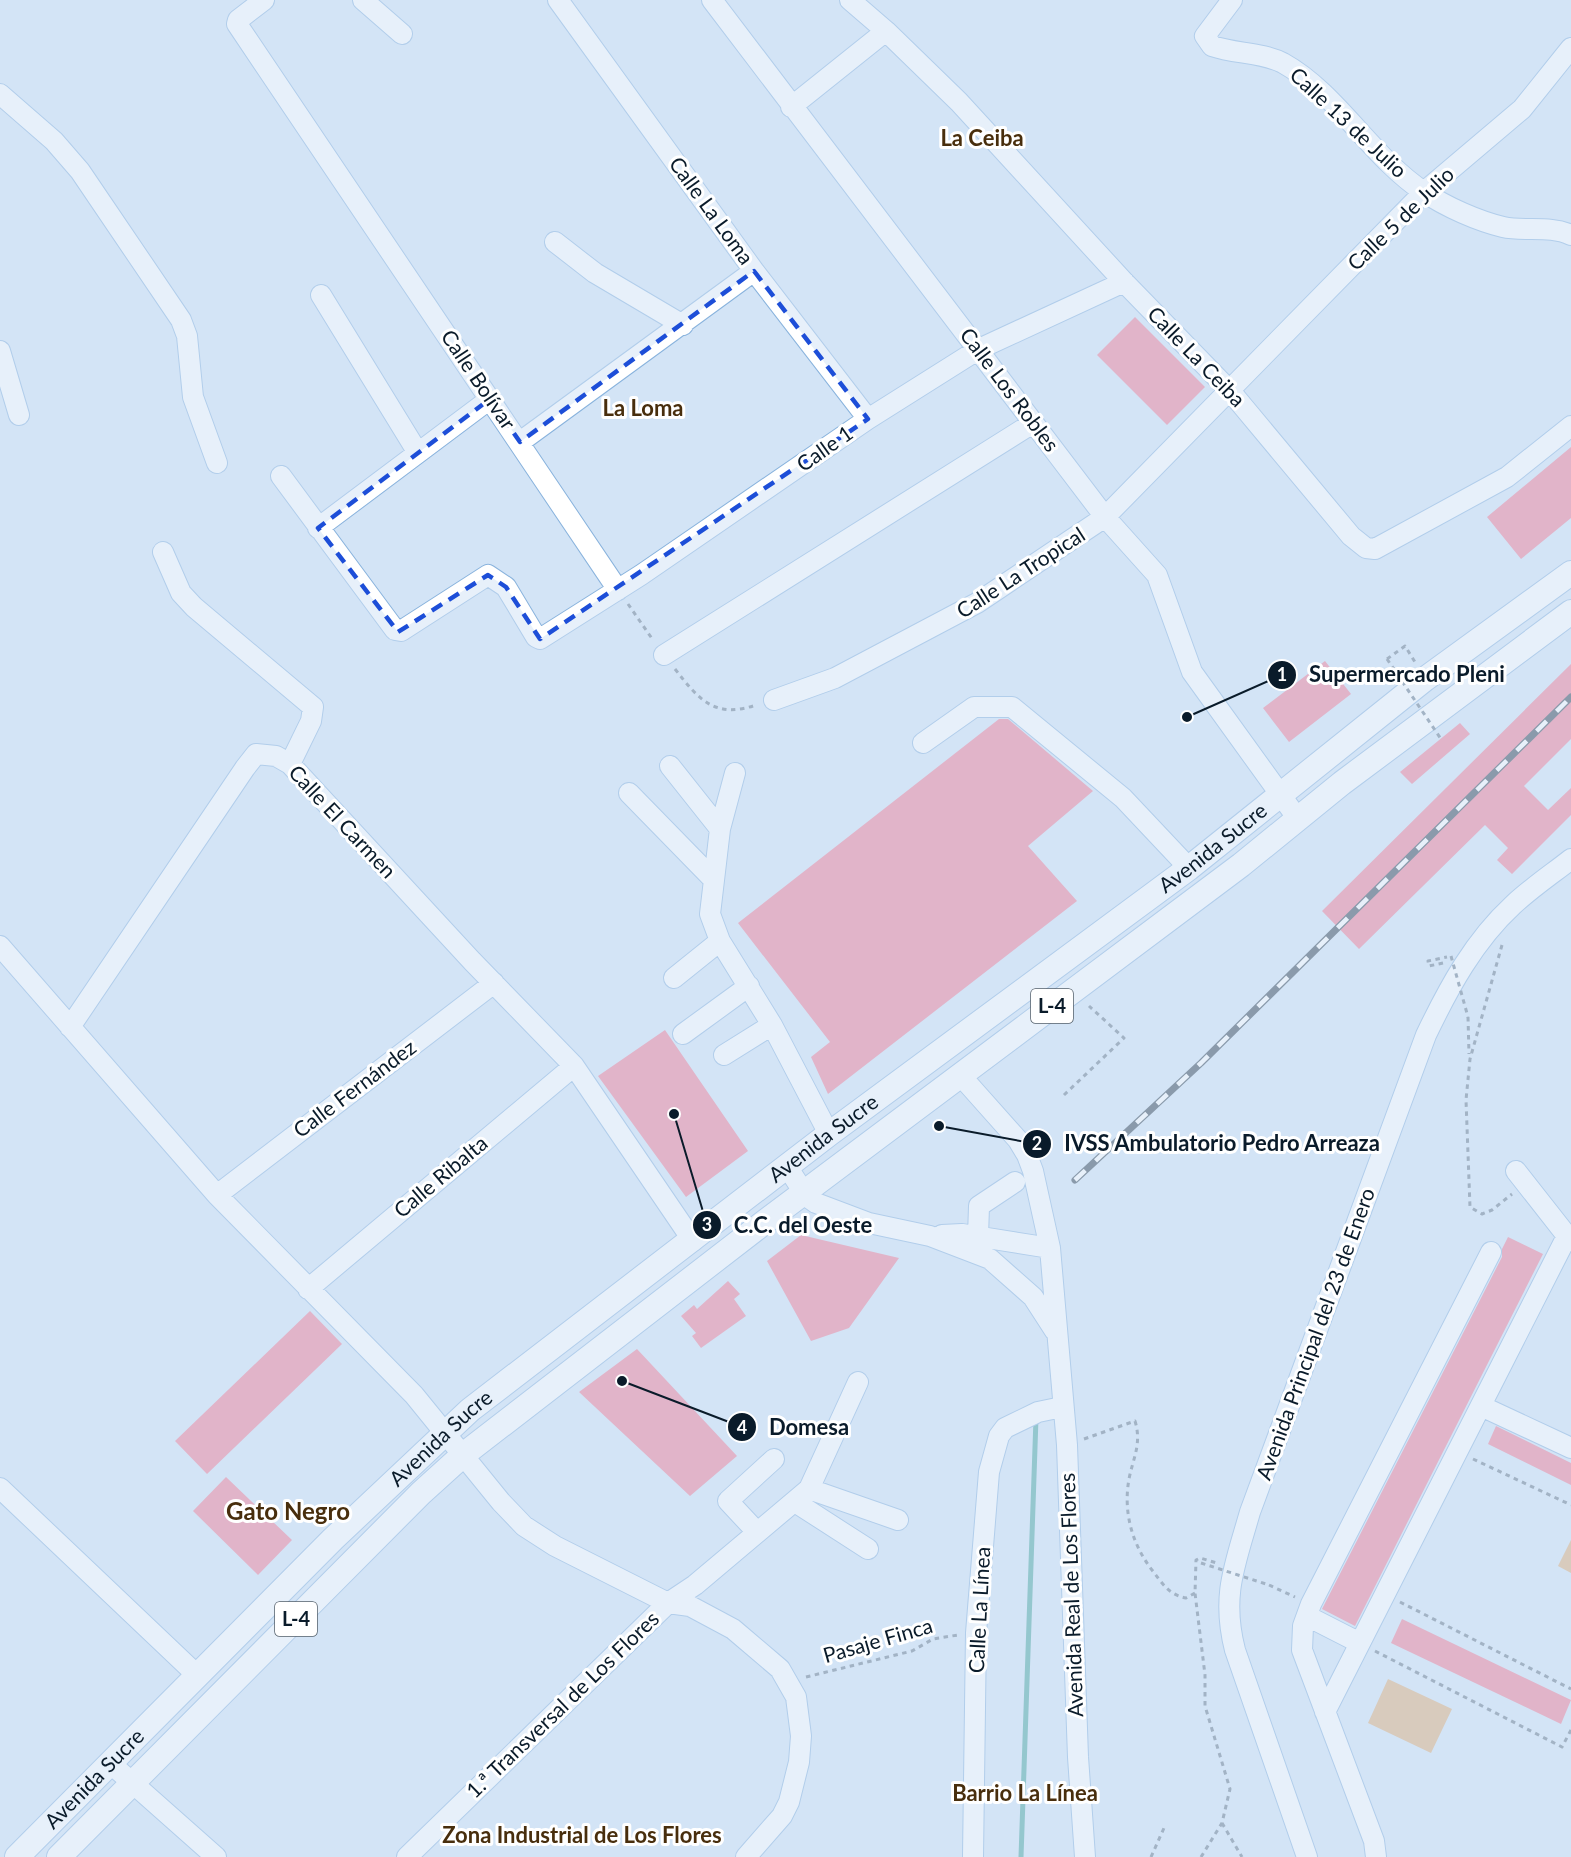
<svg xmlns="http://www.w3.org/2000/svg" width="1571" height="1857" font-family="Lato,sans-serif">
  <style>
    .green { fill: #ddad78 }
    .lines { fill: none; stroke-linecap: round; stroke-linejoin: round }
    .stream { stroke: #48a49d; stroke-width: 5 }
    .building { fill: #f17b93 }
    .minor-casing { stroke: #89b3dd; stroke-width: 22 }
    .major-casing { stroke: #89b3dd; stroke-width: 26 }
    .path { stroke: #677889; stroke-width: 3; stroke-dasharray: 4.5 4.5; stroke-linecap: butt }
    .minor { stroke: #fff; stroke-width: 20 }
    .major { stroke: #fff; stroke-width: 24 }
    .rail-casing { stroke: #314251; stroke-width: 7 }
    .rail { stroke: #fff; stroke-width: 4.5; stroke-dasharray: 14; stroke-linecap: butt }
    .path-bridge { stroke: #677889; stroke-width: 3; stroke-dasharray: 4.5 4.5; stroke-linecap: butt }
    .marked { fill: none; stroke: #1d4ed8; stroke-width: 4.5; stroke-dasharray: 12 8; stroke-linejoin: round }
    .labels { text-anchor: middle; stroke-width: 6; stroke-linejoin: round; paint-order: stroke }
    .shield { fill: #fff; stroke: #545f6a; stroke-width: 1.5 }
    .shield-label { font-size: 20px; font-weight: bold; fill: #0a1b2a }
    .street-label { font-size: 21px; fill: #0a1b2a; stroke: #fff }
    .neighbourhood-label { font-size: 22px; font-weight: bold; fill: #482e0d; stroke: #fff }
    .quarter-label { font-size: 24px; font-weight: bold; fill: #482e0d; stroke: #fff }
    .leader { fill: none; stroke: #0a1b2a; stroke-width: 2 }
    .callout-dot { fill: #0a1b2a; stroke: #fff; stroke-width: 2 }
    .mark-label { font-size: 18px; text-anchor: middle; font-weight: bold; fill: #fff }
    .callout-label { font-size: 22px; text-anchor: middle; font-weight: bold; fill: #0a1b2a; stroke: #fff; stroke-width: 6; stroke-linejoin: round; paint-order: stroke }
  </style>
  <rect width="100%" height="100%" fill="#d3e4f6"/>
  <path class="green" d="M1571 1540V1573L1558 1566Z
    M1388 1679 1452 1709 1431 1753 1368 1723Z"/>
  <g class="lines">
    <path class="stream" d="M1021 1857 1036 1418"/>
  </g>
  <path class="building" d="M1135 317 1205 387 1167 425 1097 355Z
    M1571 447V518L1521 559 1487 517Z
    M1325 661 1351 694 1289 742 1263 708Z
    M1571 664V739L1524 786 1548 810 1571 788V815L1512 874 1497 860 1508 848 1485 825 1359 949 1322 911Z
    M999 719H1008L1093 791 1028 846 1077 901 828 1094 811 1057 830 1042 738 923Z
    M1460 723 1470 734 1412 784 1400 772Z
    M665 1030 748 1151 686 1197 598 1076Z
    M801 1235 899 1258 849 1328 811 1341 767 1261Z
    M1508 1237 1543 1254 1355 1626 1322 1609 1502 1257V1249Z
    M728 1281 740 1294 734 1299 746 1316 701 1348 692 1336 696 1333 681 1316 694 1305 697 1309Z
    M310 1311 342 1344 207 1474 175 1441Z
    M637 1349 737 1456 690 1496 579 1392Z
    M1496 1426 1571 1463V1485L1488 1444Z
    M226 1477 292 1540 258 1575 193 1511Z
    M1402 1619 1571 1700 1561 1724 1391 1643Z"/>
  <g class="lines">
    <defs>
      <path id="minor" d="M264 0 238 20 237 24 618 590
        M363 0 402 34
        M558 0 754 271 868 419
        M712 0 1105 517 1157 575 1192 672 1298 819
        M850 0 886 31 959 102 1124 282 1231 392 1351 536 1366 548 1375 549 1507 477 1571 426
        M1232 0 1205 36 1212 46C1235 54 1262 52 1283 63 1337 93 1371 157 1424 192 1446 207 1478 221 1503 227 1525 232 1550 225 1571 235
        M0 94 54 141 80 171 181 320 187 336 193 397 217 463
        M791 107 886 31
        M555 242 595 273 683 325
        M321 295 418 453
        M0 351 19 415
        M520 442 754 271
        M281 476 395 630 401 631 488 575 506 587 536 637 540 639 641 575 868 419 979 349 1124 282
        M318 528 490 399
        M163 552 181 593 194 607 313 707 311 721 290 764
        M664 655 1033 423
        M774 700 835 678 977 603 1105 517 1424 192 1522 109 1571 48
        M923 743 974 707H1012L1123 798 1189 868
        M670 766 720 829 710 914 720 941 772 1025 829 1134
        M629 793 714 880
        M720 829 735 773
        M0 946 217 1195 414 1395 501 1502 524 1526 555 1546 668 1603 690 1606 733 1629 780 1669 796 1697 801 1736 799 1762 789 1802 782 1816 746 1857
        M674 978 720 941
        M70 1027 245 768 256 754 276 756 290 764 472 961 574 1066 693 1241
        M683 1034 749 986
        M724 1055 772 1025
        M961 1076 1018 1140 1027 1155 1033 1171 1050 1248 1067 1445 1078 1757 1085 1857
        M788 1168 806 1196 816 1203 869 1223 930 1236 990 1259 1033 1297 1055 1331
        M1516 1171 1571 1241
        M217 1195 494 983
        M942 1235 962 1234 1050 1248
        M978 1237 979 1206 1015 1182
        M308 1289 574 1066
        M1481 1406 1571 1448
        M0 1488 198 1676
        M809 1489 898 1520
        M795 1502 868 1549
        M756 1531 728 1501 774 1459
        M1307 1616 1360 1643
        M1325 1712 1567 1236
        M110 1763 216 1857
        M407 1857 668 1603 695 1585 809 1489 858 1382
        M973 1857 976 1633 989 1472 999 1436 1005 1428 1038 1412 1062 1407
        M1307 1857 1235 1650C1221 1595 1235 1565 1250 1512L1426 1035C1449 987 1474 941 1513 905 1531 888 1552 874 1571 859
        M1376 1857 1374 1841 1302 1650 1303 1626 1311 1604 1491 1252"/>
      <g id="major">
        <path id="s1" d="M17 1857 333 1539 470 1410 829 1134 1189 868 1425 679 1571 573"/>
        <path d="M59 1857 421 1493 463 1455 762 1224 1241 865 1342 783 1571 612"/>
      </g>
    </defs>
    <use href="#minor" class="minor-casing"/>
    <use href="#major" class="major-casing"/>
    <path class="path" d="M628 604 653 640
      M1387 659 1405 646 1415 662
      M675 669C699 700 715 719 756 705
      M1502 945 1470 1059 1466 1100 1470 1207 1482 1214 1492 1210 1512 1194
      M1443 963 1429 966 1428 961 1447 957
      M1468 1017 1469 1054
      M1064 1095 1124 1038 1089 1006
      M1084 1439 1135 1421C1142 1444 1133 1458 1129 1479 1123 1512 1132 1544 1152 1570 1162 1583 1169 1595 1186 1598L1195 1593
      M1473 1459 1571 1505
      M1269 1585 1295 1597
      M1400 1602 1571 1689
      M1375 1651 1562 1747 1571 1730
      M806 1677 912 1651 933 1639 958 1635
      M1222 1823 1242 1857
      M1151 1857 1164 1828
      M1201 1857 1222 1823 1230 1789 1205 1706V1675L1195 1593 1196 1560 1200 1558 1217 1563"/>
    <use href="#minor" class="minor"/>
    <use href="#major" class="major"/>
    <defs>
      <path id="rail" d="M1075 1180 1201 1063 1571 697"/>
    </defs>
    <use href="#rail" class="rail-casing"/>
    <use href="#rail" class="rail"/>
    <path class="path-bridge" d="M1387 659 1441 739
      M1451 956 1468 1017
      M1201 1563 1269 1585"/>
  </g>
  <path d="M0 0H1571V1857H0ZM754 271 868 419 540 639 506 587 488 575 398 632 318 528 490 399 520 442Z" fill="#d3e4f6" fill-opacity=".55" fill-rule="evenodd"/>
  <path class="marked" d="M754 271 868 419 540 639 506 587 488 575 398 632 318 528 490 399 520 442Z"/>
  <g class="labels">
    <g class="shield">
      <rect x="1031" y="989" width="42" height="34" rx="4.5"/>
      <rect x="275" y="1602" width="42" height="34" rx="4.5"/>
    </g>
    <g class="shield-label">
      <text x="1052" y="1013">L-4</text>
      <text x="296" y="1626">L-4</text>
    </g>
    <g class="street-label">
      <text transform="translate(1348 123) rotate(43)" y="7">Calle 13 de Julio</text>
      <text transform="translate(711 211) rotate(54)" y="7">Calle La Loma</text>
      <text transform="translate(1401 219) rotate(-44)" y="7">Calle 5 de Julio</text>
      <text transform="translate(1196 357) rotate(46)" y="7">Calle La Ceiba</text>
      <text transform="translate(478 380) rotate(56)" y="7">Calle Bolívar</text>
      <text transform="translate(1009 390) rotate(53)" y="7">Calle Los Robles</text>
      <text transform="translate(825 449) rotate(-35)" y="7">Calle 1</text>
      <text transform="translate(1021 573) rotate(-33)" y="7">Calle La Tropical</text>
      <text transform="translate(342 822) rotate(47)" y="7">Calle El Carmen</text>
      <text dy="7" stroke="none"><textPath href="#s1" startOffset="1568">Avenida Sucre</textPath></text>
      <text transform="translate(355 1089) rotate(-37)" y="7">Calle Fernández</text>
      <text dy="7" stroke="none"><textPath href="#s1" startOffset="1082">Avenida Sucre</textPath></text>
      <text transform="translate(441 1177) rotate(-40)" y="7">Calle Ribalta</text>
      <text transform="translate(1316 1334) rotate(-70)" y="7">Avenida Principal del 23 de Enero</text>
      <text dy="7" stroke="none"><textPath href="#s1" startOffset="596">Avenida Sucre</textPath></text>
      <text transform="translate(1072 1595) rotate(-92)" y="7">Avenida Real de Los Flores</text>
      <text transform="translate(980 1610) rotate(-87)" y="7">Calle La Línea</text>
      <text transform="translate(878 1641) rotate(-16)" y="7">Pasaje Finca</text>
      <text transform="translate(563 1705) rotate(-44)" y="7">1.ª Transversal de Los Flores</text>
      <text dy="7" stroke="none"><textPath href="#s1" startOffset="110">Avenida Sucre</textPath></text>
    </g>
    <g class="neighbourhood-label">
      <text x="982" y="146">La Ceiba</text>
      <text x="643" y="416">La Loma</text>
      <text x="1025" y="1801">Barrio La Línea</text>
      <text x="582" y="1843">Zona Industrial de Los Flores</text>
    </g>
    <g class="quarter-label">
      <text x="288" y="1520">Gato Negro</text>
    </g>
  </g>
  <path class="leader" d="M1187 717L1282 675M939 1126L1037 1144M674 1114L707 1225M622 1381L742 1427"/>
  <g class="callout-dot">
    <circle cx="1187" cy="717" r="6"/>
    <circle cx="939" cy="1126" r="6"/>
    <circle cx="674" cy="1114" r="6"/>
    <circle cx="622" cy="1381" r="6"/>
    <circle cx="1282" cy="675" r="15"/>
    <circle cx="1037" cy="1144" r="15"/>
    <circle cx="707" cy="1225" r="15"/>
    <circle cx="742" cy="1427" r="15"/>
  </g>
  <g class="mark-label">
    <text x="1282" y="681">1</text>
    <text x="1037" y="1150">2</text>
    <text x="707" y="1231">3</text>
    <text x="742" y="1434">4</text>
  </g>
  <g class="callout-label">
    <text x="1407" y="682">Supermercado Pleni</text>
    <text x="1222" y="1151">IVSS Ambulatorio Pedro Arreaza</text>
    <text x="803" y="1233">C.C. del Oeste</text>
    <text x="809" y="1435">Domesa</text>
  </g>
</svg>
